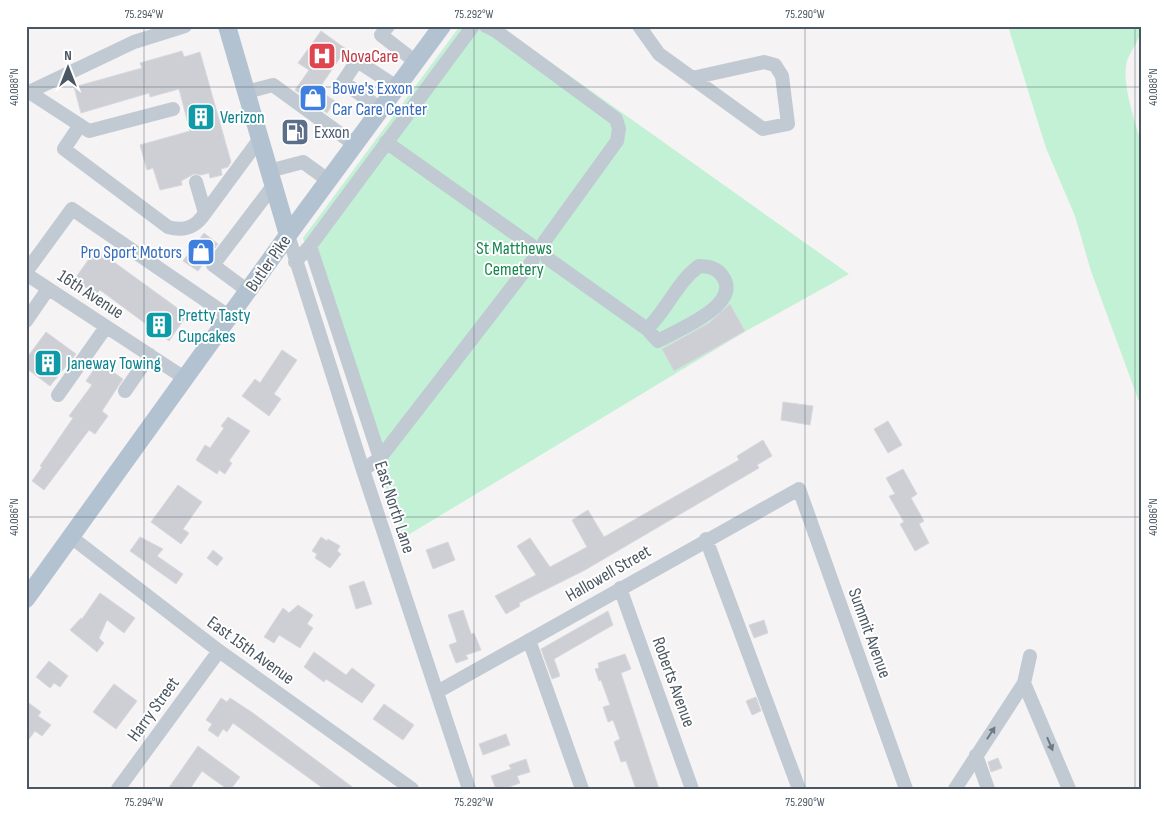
<svg xmlns="http://www.w3.org/2000/svg" width="1167" height="815" font-family="'Sofia Sans Condensed',sans-serif">
  <style>
    .green { fill: #c3f1d5 }
    .building { fill: #cdcfd5; stroke: #d7d9de }
    .lines { fill: none; stroke-linecap: round; stroke-linejoin: round }
    .minor { stroke: #c1cad2; stroke-width: 14 }
    .major { stroke: #b3c2d1; stroke-width: 18 }
    .oneway { fill: #6e7983 }
    .ticks { fill: none; stroke: #4a5661; stroke-width: 1; stroke-opacity: 0.45 }
    .labels { text-anchor: middle; stroke-width: 4; stroke-linejoin: round; paint-order: stroke }
    .health-label { font-size: 18px; fill: #be3a42; stroke: #fff; text-anchor: start }
    .shop-label { font-size: 18px; fill: #366cbe; stroke: #fff; text-anchor: start }
    .culture-label { font-size: 18px; fill: #0d838f; stroke: #fff; text-anchor: start }
    .service-label { font-size: 18px; fill: #4e5e75; stroke: #fff; text-anchor: start }
    .park-label { font-size: 18px; fill: #17864f; stroke: #fff }
    .street-label { font-size: 18px; fill: #4a5661; stroke: #fff }
    .neatline { fill: none; stroke: #4a5661; stroke-width: 2 }
    .ticks-label { font-size: 12px; text-anchor: middle; fill: #4a5661 }
  </style>
  <rect width="100%" height="100%" fill="#f5f3f3"/>
  <path class="green" d="M460 26H500L849 274 746 331 403 538 303 238Z
    M1008 26H1141C1141 42 1128 51 1126 66 1123 87 1135 122 1141 142V407L1091 271 1075 216 1046 148Z"/>
  <path class="building" d="M321 31 346 49 318 90 335 101 327 113 295 90 309 70 298 63Z
    M182 51 184 57 200 52 231 162 228 167 221 169 222 175 210 178 209 173 201 175 194 174 181 181 182 185 160 190 153 168 147 170 140 145 190 131 179 89 150 97 149 93 81 113 74 87 142 68 140 63Z
    M204 233 218 244 198 271 183 261Z
    M96 249 187 315 169 341 100 290 96 294 74 280Z
    M730 304 745 331 674 371 662 349 709 323Z
    M46 332 76 354 50 386 26 368V359Z
    M282 350 297 360 274 394 281 399 269 416 242 396 255 379 260 383Z
    M99 362 123 379 102 411 108 416 95 434 89 430 44 490 32 481 42 467 40 466 73 418 69 416 92 385 86 381Z
    M783 402 813 406 810 425 781 420Z
    M228 417 250 431 229 461 232 463 225 474 219 470 217 474 196 460 205 445 210 448 224 428 221 426Z
    M888 421 902 445 888 453 874 429Z
    M763 440 772 456 757 465 759 468 585 570 519 603 520 606 506 614 495 596 536 575 517 546 530 538 550 567 587 547 572 520 588 510 604 537 739 460 737 456Z
    M903 469 917 494 911 498 924 521 919 524 929 543 915 551 900 524 904 522 889 496 895 494 886 478Z
    M178 485 202 502 183 529 189 533 181 544 151 522Z
    M140 537 163 549 157 556 183 574 176 584 130 551Z
    M321 537 327 541 328 539 340 546 337 551 341 554 330 568 315 558 317 554 312 551Z
    M448 542 455 560 433 569 426 550Z
    M213 550 223 558 217 566 207 558Z
    M364 581 372 604 356 609 349 586Z
    M100 593 135 618 124 633 107 620 99 638 104 643 97 652 70 630 81 618 82 619Z
    M298 605 313 615 307 624 313 628 300 648 279 635 274 643 264 637 283 608 289 613Z
    M463 610 471 634 474 633 481 650 466 655 468 659 456 663 449 645 457 642 448 615Z
    M608 611 613 625 554 659 560 676 552 679 541 649Z
    M764 620 768 633 754 638 749 625Z
    M314 652 346 675 352 668 375 685 362 703 326 679 324 682 304 667Z
    M625 654 631 669 621 673 659 789H636L626 761 621 762 614 742 620 739 613 720 608 722 603 707 610 705 601 680 599 681 595 669 599 668 598 663Z
    M49 661 68 676 60 687 54 683 50 688 36 677Z
    M114 684 137 701 116 729 93 712Z
    M756 697 761 711 752 715 746 701Z
    M221 698 227 702 230 698 253 713 355 789H324L233 723 227 732 223 729 218 737 208 730 212 724 206 720Z
    M26 701 41 712 38 716 51 725 42 736 35 731 26 743Z
    M384 704 414 725 403 740 373 719Z
    M506 734 510 745 483 755 479 744Z
    M198 746 240 777 231 789H227L202 771 190 789H168Z
    M998 758 1002 768 991 772 988 762Z
    M526 759 530 772 517 776 520 783 504 789H496L491 776 511 769 509 765Z"/>
  <g class="lines">
    <path class="minor" d="M388 26 381 35 416 62
      M486 26 496 31 616 119 619 129 617 141 544 242
      M639 26 659 54 763 129 788 124 782 76 775 65 764 62 692 78
      M246 92 273 85 354 144
      M173 109 89 131 29 92 134 42 185 26
      M381 109 343 82 357 61 397 87
      M80 125 64 149 168 227C185 232 196 227 205 213L196 182
      M386 142 531 245
      M269 171 303 162 328 180
      M205 213 259 140
      M288 235 363 470 469 789
      M310 246 380 458
      M547 258 647 329 658 341C677 330 742 305 723 277 718 268 709 266 699 266 677 282 667 310 647 329
      M295 262 310 246 473 26
      M26 272 72 209 230 317
      M26 274 186 379
      M248 291 213 265 273 186
      M26 321 48 289
      M125 391 150 355
      M58 395 106 327
      M363 470 380 458 533 260
      M71 537 219 651 412 789
      M706 539 799 789
      M620 588 692 789
      M529 640 582 789
      M1030 656 1024 683 1069 789
      M437 692 799 489 906 789
      M976 755 988 789
      M118 789 219 651
      M955 789 1024 683"/>
    <path class="major" d="M227 26 288 235
      M26 599 288 235 442 26"/>
  </g>
  <defs><path id="oneway-solid" d="M-6-.8H1V-3.2L6.5 0L1 3.2V.8H-6Z" transform="scale(1.25)"/></defs>
  <g class="oneway">
    <use href="#oneway-solid" transform="translate(991 733) rotate(-57)"/>
    <use href="#oneway-solid" transform="translate(1050 744) rotate(67)"/>
  </g>
  <path class="ticks" d="M144 26V789M474 26V789M805 26V789M1135 26V789M26 87H1141M26 517H1141"/>
  <defs>
    <symbol id="hospital-square" viewBox="-11 -11 22 22"><rect x="-9" y="-9" width="18" height="18" rx="4" fill="#e0444e" stroke="#fff"/><path d="M-5-5h3v3.5h4V-5h3V5h-3V1.5h-4V5h-3Z" fill="#fff"/></symbol>
    <symbol id="shop-square" viewBox="-11 -11 22 22"><rect x="-9" y="-9" width="18" height="18" rx="4" fill="#3f7fe0" stroke="#fff"/><path d="M-5-2.5h2.3a2.7 3.5 0 0 1 5.4 0H5L5.5 6h-11ZM-1.5-2.5h3a1.5 2.3 0 0 0-3 0Z" fill="#fff"/></symbol>
    <symbol id="building-square" viewBox="-11 -11 22 22"><rect x="-9" y="-9" width="18" height="18" rx="4" fill="#0f9aa8" stroke="#fff"/><path d="M-4-6H4V6H1V3H-1V6H-4ZM-2.5-4.3h1.7v1.8h-1.7ZM.8-4.3h1.7v1.8H.8ZM-2.5-1h1.7V.8h-1.7ZM.8-1h1.7V.8H.8Z" fill="#fff"/></symbol>
    <symbol id="fuel-square" viewBox="-11 -11 22 22"><rect x="-9" y="-9" width="18" height="18" rx="4" fill="#5c6f8a" stroke="#fff"/><path d="M-5.5-6h7V0h2V4h1.3V-2.5L3-4.5l.8-.8L6-3V5H2.5V1h-1V6h-7ZM-4.2-4.7v3.2H.2V-4.7Z" fill="#fff"/></symbol>
  </defs>
  <g fill-rule="evenodd">
    <use href="#hospital-square" x="306" y="40" width="32" height="32"/>
    <use href="#shop-square" x="297" y="82" width="32" height="32"/>
    <use href="#building-square" x="185" y="101" width="32" height="32"/>
    <use href="#fuel-square" x="279" y="116" width="32" height="32"/>
    <use href="#shop-square" x="185" y="236" width="32" height="32"/>
    <use href="#building-square" x="143" y="309" width="32" height="32"/>
    <use href="#building-square" x="32" y="347" width="32" height="32"/>
  </g>
  <g class="labels">
    <g class="health-label">
      <text x="341" y="62">NovaCare</text>
    </g>
    <g class="shop-label">
      <text x="332" y="94">Bowe's Exxon<tspan x="332" dy="21">Car Care Center</tspan></text>
      <text x="182" y="258" text-anchor="end">Pro Sport Motors</text>
    </g>
    <g class="culture-label">
      <text x="220" y="123">Verizon</text>
      <text x="178" y="321">Pretty Tasty<tspan x="178" dy="21">Cupcakes</tspan></text>
      <text x="67" y="369">Janeway Towing</text>
    </g>
    <g class="service-label">
      <text x="314" y="138">Exxon</text>
    </g>
    <g class="park-label">
      <text x="514" y="254">St Matthews<tspan x="514" dy="21">Cemetery</tspan></text>
    </g>
    <g class="street-label">
      <text transform="translate(268 263) rotate(-55)" y="6">Butler Pike</text>
      <text transform="translate(91 294) rotate(33)" y="6">16th Avenue</text>
      <text transform="translate(395 507) rotate(72)" y="6">East North Lane</text>
      <text transform="translate(608 573) rotate(-30)" y="6">Hallowell Street</text>
      <text transform="translate(870 633) rotate(70)" y="6">Summit Avenue</text>
      <text transform="translate(251 650) rotate(36)" y="6">East 15th Avenue</text>
      <text transform="translate(674 682) rotate(70)" y="6">Roberts Avenue</text>
      <text transform="translate(153 709) rotate(-54)" y="6">Harry Street</text>
    </g>
  </g>
  <rect width="1167" height="815" fill="none" stroke="#ffffff" stroke-width="55"/>
  <g transform="translate(68 68)" stroke="#ffffff" stroke-width="4" paint-order="stroke">
  <path d="M0-4L9 19L0 12L-9 19Z" fill="#4a5661"/>
  <text y="-8" font-size="14" font-weight="bold" text-anchor="middle" fill="#4a5661">N</text>
  </g>
  <rect x="28" y="28" width="1112" height="760" class="neatline"/>
  <g class="ticks-label">
    <text x="144" y="18">75.294°W</text>
    <text x="474" y="18">75.292°W</text>
    <text x="805" y="18">75.290°W</text>
    <text transform="translate(14 87) rotate(-90)" y="4">40.088°N</text>
    <text transform="translate(1153 87) rotate(-90)" y="4">40.088°N</text>
    <text transform="translate(14 517) rotate(-90)" y="4">40.086°N</text>
    <text transform="translate(1153 517) rotate(-90)" y="4">40.086°N</text>
    <text x="144" y="806">75.294°W</text>
    <text x="474" y="806">75.292°W</text>
    <text x="805" y="806">75.290°W</text>
  </g>
</svg>
